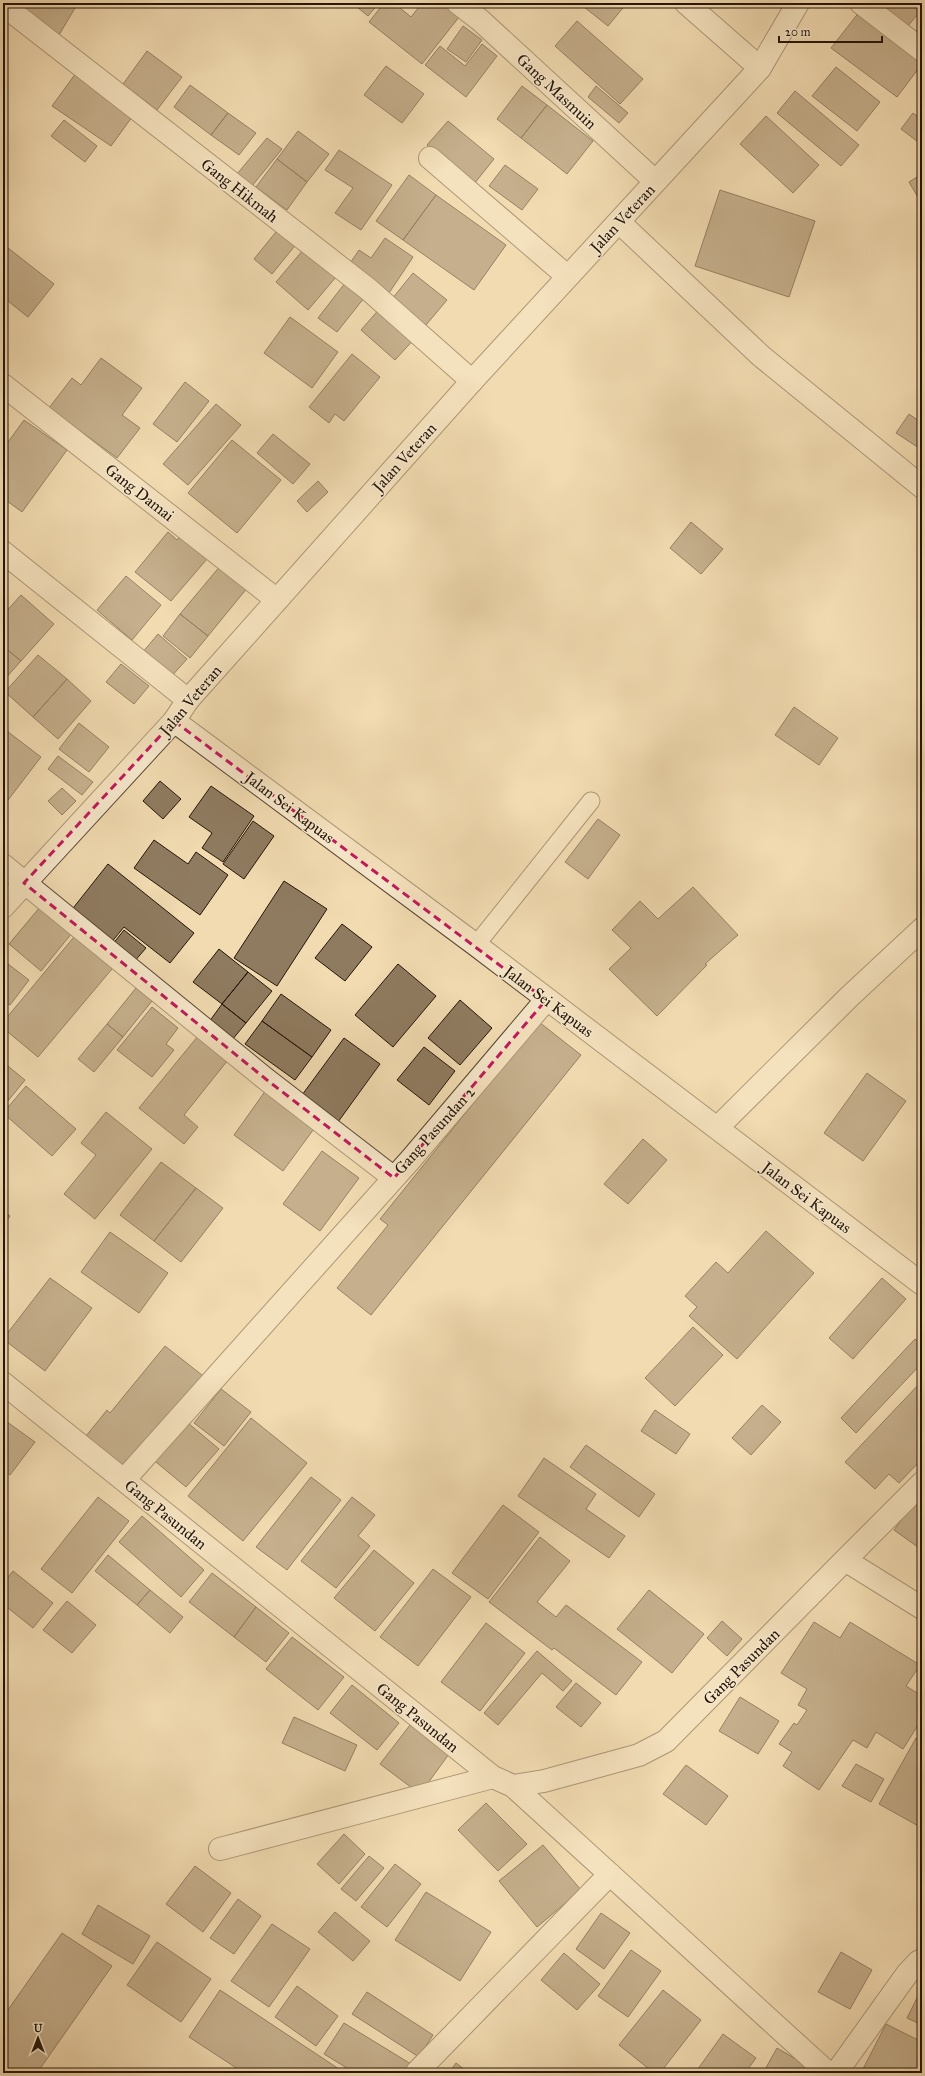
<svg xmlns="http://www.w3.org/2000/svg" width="925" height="2076" font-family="'IM FELL Great Primer',serif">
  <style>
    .building { fill: #8f7b60; stroke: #241408 }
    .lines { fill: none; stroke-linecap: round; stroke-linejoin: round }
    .service-casing { stroke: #584632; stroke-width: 19 }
    .minor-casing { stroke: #584632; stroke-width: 24 }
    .tertiary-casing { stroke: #584632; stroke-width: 24 }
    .service { stroke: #f7e8cc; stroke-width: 17 }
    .minor { stroke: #f7e8cc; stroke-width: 22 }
    .tertiary { stroke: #f7e8cc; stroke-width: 22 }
    .marked { fill: none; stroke: #c2185b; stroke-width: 3; stroke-dasharray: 8 5; stroke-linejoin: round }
    .labels { text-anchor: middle; stroke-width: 3; stroke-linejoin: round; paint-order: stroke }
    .street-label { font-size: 16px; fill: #241408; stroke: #f7e8cc }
  </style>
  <rect width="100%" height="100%" fill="#f2dbb1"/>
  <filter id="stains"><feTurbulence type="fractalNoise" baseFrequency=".005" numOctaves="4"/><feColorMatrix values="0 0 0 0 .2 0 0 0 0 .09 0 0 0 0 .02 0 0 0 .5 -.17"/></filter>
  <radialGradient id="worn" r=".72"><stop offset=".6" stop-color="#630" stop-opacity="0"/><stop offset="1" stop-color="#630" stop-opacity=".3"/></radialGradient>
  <path class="building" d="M28 3H78L59 35 22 14Z
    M352 3H379L368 16Z
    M384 3H394L411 17 422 3H451L463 12 422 64 369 22Z
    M579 3H627L608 26Z
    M876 3H922V9L907 27Z
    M860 11 922 58V64L897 97 831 48Z
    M577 21 643 79 620 104 555 46Z
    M922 25V37L916 31Z
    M463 26 482 40 466 62 447 49Z
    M482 44 497 56 466 97 425 65 440 46 465 66Z
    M147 51 182 77 157 110 123 84Z
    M386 66 424 94 402 123 364 95Z
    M836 67 880 102 857 131 812 96Z
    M76 73 135 113 111 146 52 106Z
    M190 85 228 113 211 135 174 107Z
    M522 86 547 105 521 138 497 119Z
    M596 86 628 113 619 123 588 97Z
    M795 91 859 145 841 166 777 113Z
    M547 105 593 141 567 174 521 138Z
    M228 113 256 133 239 155 211 135Z
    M913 113 922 120V145L901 129Z
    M766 116 819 165 793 193 740 144Z
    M64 120 97 146 85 162 51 136Z
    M448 121 494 159 474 184 427 145Z
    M298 131 329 154 307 182 277 159Z
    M267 138 282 149 252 186 237 174Z
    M339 150 392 185 361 230 335 213 353 188 325 170Z
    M277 159 307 182 287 210 256 187Z
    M505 165 538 189 522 210 489 186Z
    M922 174V204L909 182Z
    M409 175 436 195 403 240 376 221Z
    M720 190 815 221 789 297 695 266Z
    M436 195 506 245 474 290 403 240Z
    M280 227 298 242 272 274 254 259Z
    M385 238 413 257 387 296 346 269 359 250 371 258Z
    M3 244 54 284 28 317 3 297Z
    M303 250 336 277 308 310 276 282Z
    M413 273 447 300 426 325 392 299Z
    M349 278 368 293 337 332 318 318Z
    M382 306 417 336 395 360 361 330Z
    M290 317 338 352 312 388 264 353Z
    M352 354 380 377 344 421 335 414 329 423 309 407Z
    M101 358 142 388 122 415 140 428 117 458 49 408 72 378 81 385Z
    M185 382 209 401 177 442 153 424Z
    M216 404 241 425 188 485 163 464Z
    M909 414 922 423V450L896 433Z
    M24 420 67 450 22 512 3 498V449Z
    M273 434 310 464 293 484 257 453Z
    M232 440 281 480 237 533 188 493Z
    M318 481 328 492 307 512 297 501Z
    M691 522 723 549 701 574 670 548Z
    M186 529 213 552 171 601 135 572 168 532 177 540Z
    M221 565 248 587 208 636 180 614Z
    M126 576 161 605 132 640 97 610Z
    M21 595 54 624 21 661 3 646V615Z
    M180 614 208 636 190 658 163 636Z
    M158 634 187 659 170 678 142 653Z
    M3 646 21 661 3 681Z
    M38 655 67 679 33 717 5 692Z
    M121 664 149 686 134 704 106 682Z
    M67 679 91 701 58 739 33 717Z
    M794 707 838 738 819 765 775 735Z
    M79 723 109 747 89 772 59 749Z
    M3 728 41 757 5 804 3 803Z
    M58 756 93 782 82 795 48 769Z
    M160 781 181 799 163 819 143 801Z
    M211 786 254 816 223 862 202 848 212 833 189 817Z
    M62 788 76 801 62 815 48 801Z
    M598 819 620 835 588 879 565 862Z
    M253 821 274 836 244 879 223 864Z
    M154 840 188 864 196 852 228 875 200 915 134 868Z
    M108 864 194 933 170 963 124 927 110 944 70 912Z
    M284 881 327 909 277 986 234 958Z
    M693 887 738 935 705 964 707 965 657 1016 609 969 631 948 612 930 640 901 658 919Z
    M45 901 77 927 41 971 9 944Z
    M342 924 372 947 345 981 315 958Z
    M124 930 146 948 133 963 112 945Z
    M79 931 117 963 38 1057 3 1028V1022Z
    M219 949 248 972 222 1004 193 982Z
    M8 964 29 980 10 1005 3 1000V971Z
    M398 964 436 996 393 1047 355 1015Z
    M248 972 272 991 246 1023 222 1004Z
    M136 988 152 1001 123 1037 107 1024Z
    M281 994 331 1030 312 1057 262 1021Z
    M460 1000 492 1028 460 1065 428 1038Z
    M222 1004 246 1023 232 1040 209 1022Z
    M152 1007 178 1028 166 1044 174 1050 152 1077 117 1050Z
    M262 1021 312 1057 295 1080 245 1044Z
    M539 1022 581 1055 371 1315 337 1288 388 1225 380 1219Z
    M107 1024 123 1037 94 1072 78 1059Z
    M198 1036 228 1060 184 1115 198 1127 184 1144 139 1108Z
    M344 1038 380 1064 338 1122 302 1095Z
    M424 1047 455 1071 429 1105 397 1080Z
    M3 1062 25 1080 3 1107Z
    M867 1073 906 1101 863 1161 824 1133Z
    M26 1086 76 1129 52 1156 3 1113Z
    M266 1090 316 1126 283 1171 234 1135Z
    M106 1112 152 1149 95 1219 64 1194 96 1155 81 1143Z
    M643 1139 667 1160 628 1204 604 1184Z
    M322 1151 359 1178 320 1231 283 1204Z
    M161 1162 196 1188 154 1241 120 1215Z
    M196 1188 223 1208 181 1262 154 1241Z
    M3 1210 10 1216 3 1226Z
    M766 1231 814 1273 737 1359 689 1316 697 1307 685 1296 716 1262 728 1273Z
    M110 1232 168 1273 139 1313 81 1272Z
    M50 1278 92 1308 45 1371 3 1339Z
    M882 1278 906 1299 853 1359 829 1338Z
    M693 1327 723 1355 675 1406 645 1378Z
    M915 1339 922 1345V1363L856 1433 841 1418Z
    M165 1346 207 1379 123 1474 82 1441 107 1410 110 1413Z
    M922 1381V1459L899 1483 889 1474 875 1489 845 1462Z
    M221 1389 251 1412 224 1446 194 1423Z
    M762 1405 781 1422 751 1455 732 1438Z
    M655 1410 690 1434 676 1454 641 1431Z
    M182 1418 219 1449 186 1487 150 1457Z
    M251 1418 307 1463 243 1541 188 1496Z
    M3 1419 35 1442 10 1475 3 1470Z
    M586 1445 655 1494 639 1517 570 1467Z
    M544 1458 596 1494 586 1509 625 1536 609 1558 518 1496Z
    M311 1477 341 1500 287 1570 256 1547Z
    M922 1492V1550L894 1530Z
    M98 1497 129 1521 72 1593 41 1569Z
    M352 1497 375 1515 358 1536 370 1546 336 1588 301 1561Z
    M503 1505 539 1532 488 1599 452 1573Z
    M142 1516 204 1570 181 1597 119 1542Z
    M540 1537 570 1561 537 1602 556 1617 566 1605 642 1662 616 1695 554 1648 552 1650 489 1602Z
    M374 1550 414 1583 375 1631 334 1598Z
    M108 1555 150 1590 137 1605 95 1571Z
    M433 1569 471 1597 418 1666 380 1637Z
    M13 1571 53 1603 33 1628 3 1604V1583Z
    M212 1573 256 1607 234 1637 189 1602Z
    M150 1590 183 1617 170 1633 137 1605Z
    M649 1590 704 1634 672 1673 617 1629Z
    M67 1601 96 1625 72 1653 43 1630Z
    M256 1607 289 1633 266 1662 234 1637Z
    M722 1621 742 1639 727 1656 707 1638Z
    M814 1622 840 1638 850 1622 920 1665 906 1686 922 1696V1719L903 1749 876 1732 867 1748 853 1740 819 1790 783 1766 792 1752 779 1744 794 1723 797 1725 807 1710 798 1705 807 1689 781 1673Z
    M486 1623 525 1653 480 1711 441 1682Z
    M292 1637 344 1677 318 1710 266 1669Z
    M537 1651 572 1681 563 1691 542 1673 498 1725 484 1713Z
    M576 1683 601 1703 581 1727 556 1707Z
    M352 1685 399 1723 377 1750 330 1713Z
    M740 1697 779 1721 758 1754 719 1731Z
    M294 1717 357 1745 345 1771 282 1743Z
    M410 1725 449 1754 420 1794 380 1764Z
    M916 1738 922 1742V1828L879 1804Z
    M856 1764 884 1779 871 1802 842 1786Z
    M686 1765 728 1796 706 1825 663 1794Z
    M486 1803 527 1844 498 1871 458 1830Z
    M344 1834 365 1854 339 1884 317 1864Z
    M543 1845 581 1890 537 1927 499 1881Z
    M369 1856 384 1868 356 1901 341 1889Z
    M395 1864 421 1884 387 1927 361 1907Z
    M195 1866 231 1893 203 1932 166 1904Z
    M426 1892 491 1932 460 1981 395 1940Z
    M238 1899 261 1916 234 1954 210 1938Z
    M98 1905 150 1936 133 1964 82 1934Z
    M335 1912 370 1941 353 1961 318 1932Z
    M601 1913 630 1933 604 1969 576 1949Z
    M272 1924 310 1949 269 2007 231 1981Z
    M62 1933 112 1966 37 2073H3V2017Z
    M157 1942 211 1979 181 2022 127 1985Z
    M631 1950 661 1971 628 2017 598 1996Z
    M841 1952 872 1970 850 2009 818 1992Z
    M564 1953 600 1984 577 2010 541 1980Z
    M297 1986 338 2016 316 2046 275 2017Z
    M922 1988V2025L907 2018Z
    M220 1990 345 2073H244L189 2037Z
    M663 1990 701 2020 660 2073H654L619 2045Z
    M367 1992 433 2035 419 2057 352 2014Z
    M344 2023 411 2064 405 2073H355L324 2054Z
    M886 2024 922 2042V2073H861Z
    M723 2034 756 2058 745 2073H695Z
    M777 2048 816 2071 815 2073H763Z
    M456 2063 469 2073H449Z"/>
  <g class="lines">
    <defs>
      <path id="service" d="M476 945 591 801"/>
      <path id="minor" d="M458 3 480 20 655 181
        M686 3 760 68
        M861 3 922 50
        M3 5 368 289 472 381
        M430 158 567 276
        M619 222 761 356 922 487
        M3 385 277 600
        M3 552 188 700
        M174 721 476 945 922 1284
        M3 865 267 1080 394 1178
        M717 1128 849 997 922 929
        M3 1383 493 1777 513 1786 544 1781 639 1755 666 1741 845 1560
        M124 1480 411 1159 546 1000
        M922 1483 845 1560 922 1608
        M513 1786 828 2073
        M220 1849 493 1777
        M417 2072 610 1874
        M836 2073 907 1974 918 1962 922 1960"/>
      <path id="tertiary" d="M3 907 174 721 188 700 472 381 760 68 798 3"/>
    </defs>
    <use href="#service" class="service-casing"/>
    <use href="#minor" class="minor-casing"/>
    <use href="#tertiary" class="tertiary-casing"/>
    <use href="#service" class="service"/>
    <use href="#minor" class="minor"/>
    <use href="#tertiary" class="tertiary"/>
  </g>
  <path d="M0 0H925V2076H0ZM174 721 546 1000 394 1178 267 1080 24 883Z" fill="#f2dbb1" fill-opacity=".55" fill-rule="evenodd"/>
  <path class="marked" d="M174 721 546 1000 394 1178 267 1080 24 883Z"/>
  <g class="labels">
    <g class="street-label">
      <text transform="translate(557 91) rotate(43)" y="6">Gang Masmuin</text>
      <text transform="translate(240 190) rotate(38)" y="6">Gang Hikmah</text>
      <text transform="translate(622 218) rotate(-47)" y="6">Jalan Veteran</text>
      <text transform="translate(404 457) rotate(-48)" y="6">Jalan Veteran</text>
      <text transform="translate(140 492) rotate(38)" y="6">Gang Damai</text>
      <text transform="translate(190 700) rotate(-50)" y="6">Jalan Veteran</text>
      <text transform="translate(290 807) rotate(37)" y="6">Jalan Sei Kapuas</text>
      <text transform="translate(549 1001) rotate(37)" y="6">Jalan Sei Kapuas</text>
      <text transform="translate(434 1130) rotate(-48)" y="6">Gang Pasundan 2</text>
      <text transform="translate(807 1197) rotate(37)" y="6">Jalan Sei Kapuas</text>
      <text transform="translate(166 1514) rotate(39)" y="6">Gang Pasundan</text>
      <text transform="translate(741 1666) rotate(-45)" y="6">Gang Pasundan</text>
      <text transform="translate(418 1717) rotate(39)" y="6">Gang Pasundan</text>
    </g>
  </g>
  <rect width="925" height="2076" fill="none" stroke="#f2dbb1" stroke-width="16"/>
  <rect x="4" y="4" width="917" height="2068" fill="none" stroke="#241408" stroke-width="2"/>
  <rect x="8" y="8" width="909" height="2060" fill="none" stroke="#241408"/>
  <g transform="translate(38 2038)" stroke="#f7e8cc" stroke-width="3" paint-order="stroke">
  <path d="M0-3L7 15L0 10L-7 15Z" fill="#241408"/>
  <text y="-6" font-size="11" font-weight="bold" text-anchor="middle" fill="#241408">U</text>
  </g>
  <path d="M779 36v6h103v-6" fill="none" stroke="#241408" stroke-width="2"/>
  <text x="785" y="36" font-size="12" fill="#241408" stroke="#f7e8cc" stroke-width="3" paint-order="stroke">20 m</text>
  <rect width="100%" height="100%" filter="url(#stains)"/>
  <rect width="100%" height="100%" fill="url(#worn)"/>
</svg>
